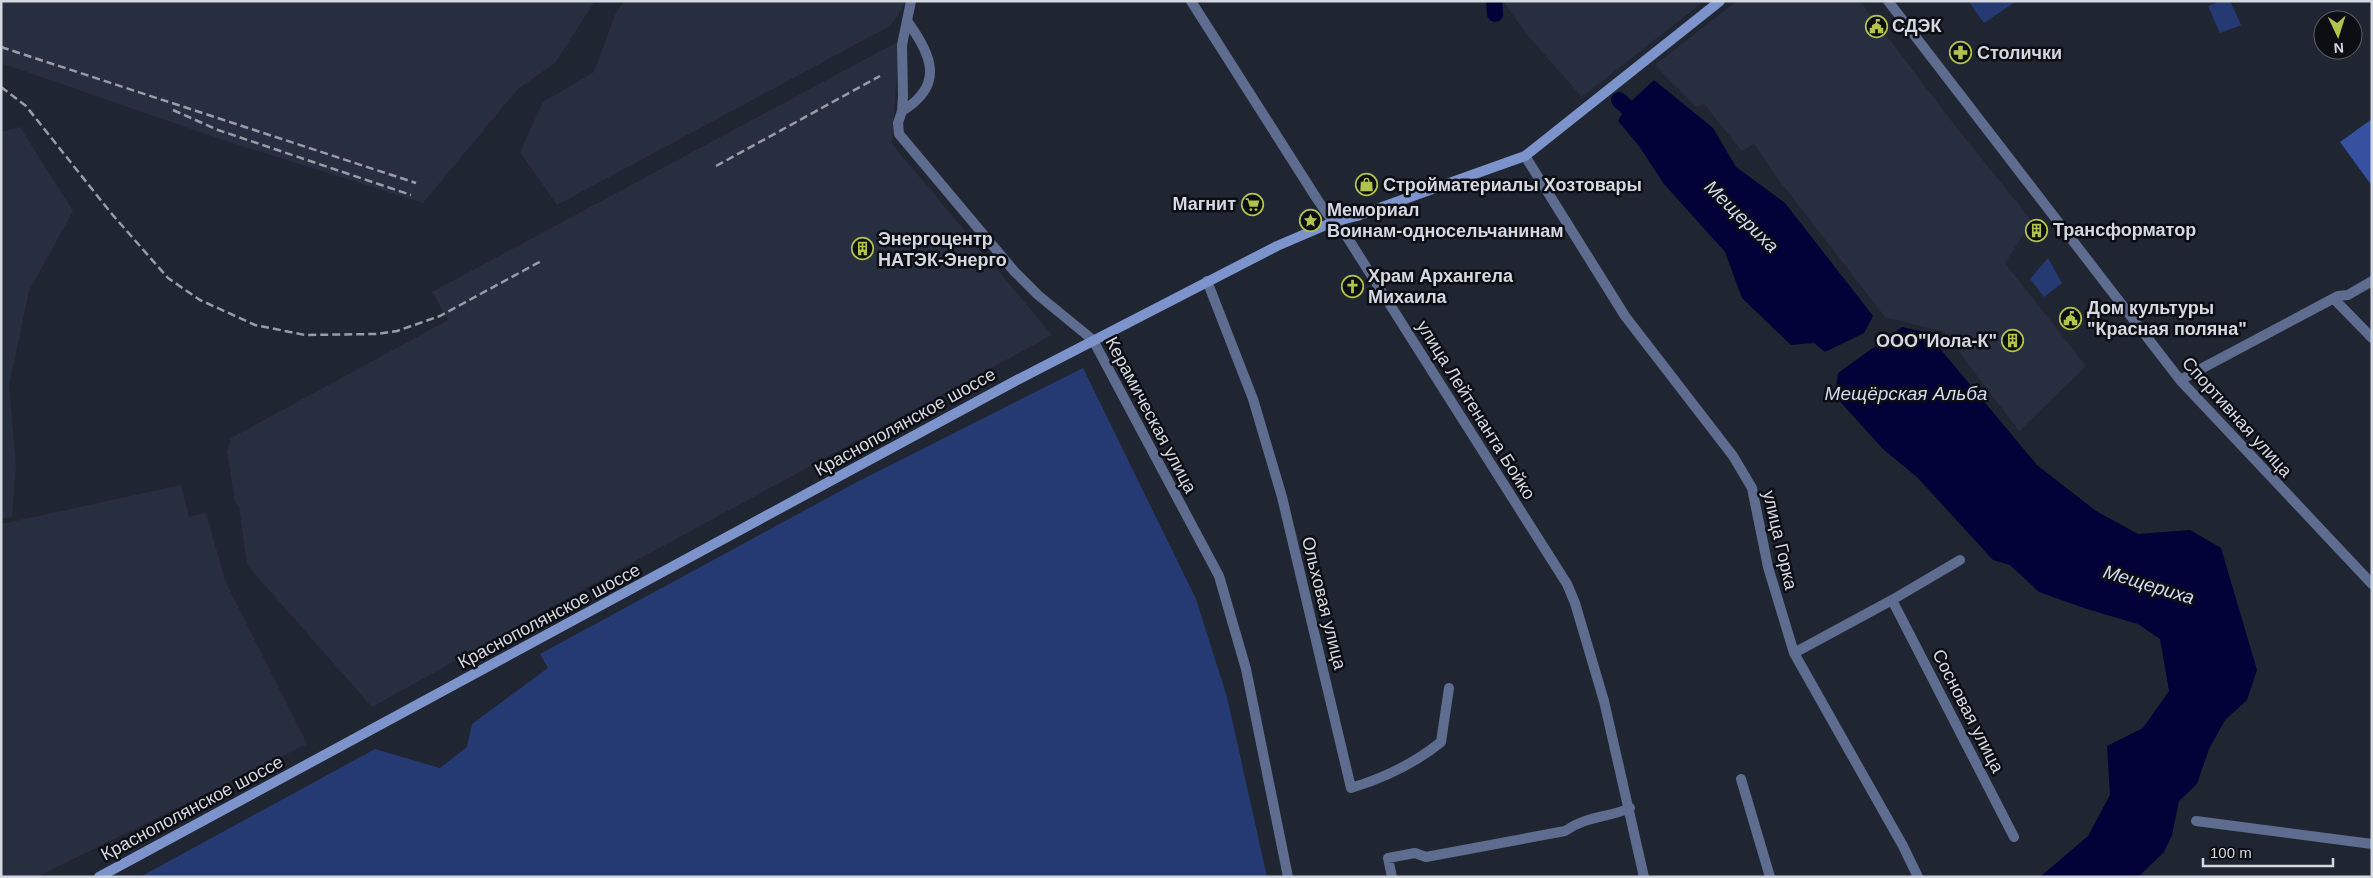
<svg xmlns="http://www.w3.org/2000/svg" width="2373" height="878" font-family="Helvetica,sans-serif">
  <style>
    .built { fill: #272e40 }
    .green { fill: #253a73 }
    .forest { fill: #36519f }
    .water { fill: #020138 }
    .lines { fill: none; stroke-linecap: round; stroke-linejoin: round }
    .river { stroke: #020138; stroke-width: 16 }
    .street { stroke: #5d6c8f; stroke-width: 10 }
    .secondary { stroke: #7c93cc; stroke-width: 10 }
    .rail { stroke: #989ca6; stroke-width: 2.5; stroke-dasharray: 8 4; stroke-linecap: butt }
    .labels { text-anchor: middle; stroke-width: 5; stroke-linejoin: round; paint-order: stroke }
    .poi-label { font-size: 18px; font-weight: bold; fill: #d4d8e0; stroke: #0c0e14; text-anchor: start }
    .street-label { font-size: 18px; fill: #d4d8e0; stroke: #0c0e14 }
    .water-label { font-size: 19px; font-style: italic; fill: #d0daf0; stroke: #0c0e14 }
  </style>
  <rect width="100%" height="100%" fill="#202532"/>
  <path class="built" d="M1 1H595L555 63 518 89 423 203 223 140 1 63Z
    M624 1H904V6L890 26 557 205 520 152 543 102 594 72 615 15Z
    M1503 1H1704L1582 97 1528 36Z
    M1737 1H1860L1960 132 2032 221 2005 263 2086 366 2019 431 1944 332 1885 317 1775 175 1754 144 1742 151 1704 104 1696 107 1655 65Z
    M899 41 892 144 1052 335 593 584 372 707 247 565 239 507 235 502 227 452 231 438 448 320 432 292Z
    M20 127 73 211 29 291 9 386 16 465 12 517 1 519V132Z
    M181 485 189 517 206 513 226 583 307 744 37 877H1V524Z"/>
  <path class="green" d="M2221 1H2230L2241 25 2220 33 2208 6Z
    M1969 2H2015L1984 23Z
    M2048 258 2062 283 2044 297 2030 279Z
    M1083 368 1196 599 1227 697 1267 877H140L375 749 440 768 467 747 472 724 548 668 540 654 857 482Z"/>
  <path class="forest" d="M2372 119V186L2340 142Z"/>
  <path class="water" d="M1654 80 1713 128 1736 167 1785 203 1873 316 1864 333 1825 352 1814 343 1791 345 1742 298 1725 252 1664 184 1639 146 1618 121 1626 106Z
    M1902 327 1927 333 2037 465 2096 511 2138 534 2190 530 2221 548 2257 670 2247 700 2225 720 2209 749 2197 784 2179 801 2172 835 2164 852 2138 877H2040L2088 836 2110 795 2107 746 2143 728 2169 691 2160 639 2138 624 2087 609 2039 592 2010 565 1993 560 1917 477 1883 449 1835 396 1838 373Z"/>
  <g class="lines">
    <path class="river" d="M1494 1 1495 14
      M1619 100 1642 121"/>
    <path class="street" d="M911 1 902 45 903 96 902 111 898 123 899 134 1014 271 1038 295 1093 340 1219 576 1246 669 1288 877
      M1191 1 1317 199 1333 222 1342 229 1567 584 1575 603 1604 701 1644 877
      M1888 1 2180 380 2372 584
      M902 111C945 85 932 55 907 21
      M1525 156 1625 316 1733 456 1752 488 1768 567 1794 653 1903 846 1918 877
      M1207 281 1253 399 1282 497 1351 788C1384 778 1414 764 1441 742L1449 688
      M2334 299 2372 338
      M2180 380 2338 296 2348 295 2372 281
      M1892 600 2014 837
      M1794 653 1892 600 1960 560
      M1741 779 1770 877
      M2196 821 2372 844
      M1392 877 1388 858 1415 853 1426 857 1565 831C1586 816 1607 818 1630 808"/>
    <path class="secondary" d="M99 877 1017 380 1277 246 1333 222 1357 216 1525 156 1720 1"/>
    <path class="rail" d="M1 47 416 183
      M1 87 26 106 111 213 168 278 200 300 255 325 305 335 376 334 397 331 440 316 543 260
      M173 110 218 130 411 195
      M716 166 880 76"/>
  </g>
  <defs>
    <symbol id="civic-ring" viewBox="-11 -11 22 22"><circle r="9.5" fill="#0c0e14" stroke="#b2c34c" stroke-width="1.5"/><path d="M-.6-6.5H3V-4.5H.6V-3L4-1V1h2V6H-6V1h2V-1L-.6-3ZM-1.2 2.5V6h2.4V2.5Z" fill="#b2c34c"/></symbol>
    <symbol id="pharmacy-ring" viewBox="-11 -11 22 22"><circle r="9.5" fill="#0c0e14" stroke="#b2c34c" stroke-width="1.5"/><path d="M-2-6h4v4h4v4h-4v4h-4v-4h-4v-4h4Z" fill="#b2c34c"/></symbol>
    <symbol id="shop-ring" viewBox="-11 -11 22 22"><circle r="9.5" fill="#0c0e14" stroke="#b2c34c" stroke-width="1.5"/><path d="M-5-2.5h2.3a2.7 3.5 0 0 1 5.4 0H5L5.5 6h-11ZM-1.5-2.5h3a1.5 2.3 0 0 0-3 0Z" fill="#b2c34c"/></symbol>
    <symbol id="supermarket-ring" viewBox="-11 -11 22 22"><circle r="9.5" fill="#0c0e14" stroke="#b2c34c" stroke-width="1.5"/><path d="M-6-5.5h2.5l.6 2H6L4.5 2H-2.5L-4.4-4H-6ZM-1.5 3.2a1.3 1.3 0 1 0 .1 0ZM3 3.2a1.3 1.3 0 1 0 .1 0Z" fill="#b2c34c"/></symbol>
    <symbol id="sight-ring" viewBox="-11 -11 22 22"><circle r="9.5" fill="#0c0e14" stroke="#b2c34c" stroke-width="1.5"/><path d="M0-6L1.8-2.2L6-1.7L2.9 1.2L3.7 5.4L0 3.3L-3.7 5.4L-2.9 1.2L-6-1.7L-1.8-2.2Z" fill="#b2c34c"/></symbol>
    <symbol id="building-ring" viewBox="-11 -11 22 22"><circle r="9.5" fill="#0c0e14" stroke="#b2c34c" stroke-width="1.5"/><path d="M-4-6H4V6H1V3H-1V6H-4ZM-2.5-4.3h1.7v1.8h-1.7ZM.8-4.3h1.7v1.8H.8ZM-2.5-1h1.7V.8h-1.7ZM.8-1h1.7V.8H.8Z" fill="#b2c34c"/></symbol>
    <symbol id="church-ring" viewBox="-11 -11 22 22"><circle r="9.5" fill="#0c0e14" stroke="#b2c34c" stroke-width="1.5"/><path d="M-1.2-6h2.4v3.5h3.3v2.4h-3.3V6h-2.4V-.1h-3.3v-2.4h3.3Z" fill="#b2c34c"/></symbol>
  </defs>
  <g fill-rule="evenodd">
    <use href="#civic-ring" x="1864" y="14" width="25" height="25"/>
    <use href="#pharmacy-ring" x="1948" y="40" width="25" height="25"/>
    <use href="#shop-ring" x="1354" y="172" width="25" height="25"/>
    <use href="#supermarket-ring" x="1240" y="192" width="25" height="25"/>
    <use href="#sight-ring" x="1298" y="208" width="25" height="25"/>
    <use href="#building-ring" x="2024" y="218" width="25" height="25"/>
    <use href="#building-ring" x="850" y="236" width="25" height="25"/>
    <use href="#church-ring" x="1340" y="274" width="25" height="25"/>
    <use href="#civic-ring" x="2058" y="306" width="25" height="25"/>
    <use href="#building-ring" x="2000" y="328" width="25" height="25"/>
  </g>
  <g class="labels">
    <g class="poi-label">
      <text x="1892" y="32">СДЭК</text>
      <text x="1977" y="59">Столички</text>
      <text x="1383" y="191">Стройматериалы Хозтовары</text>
      <text x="1236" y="210" text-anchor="end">Магнит</text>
      <text x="1327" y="216">Мемориал<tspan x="1327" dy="21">Воинам-односельчанинам</tspan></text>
      <text x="2053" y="236">Трансформатор</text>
      <text x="878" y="245">Энергоцентр<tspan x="878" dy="21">НАТЭК-Энерго</tspan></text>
      <text x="1368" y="282">Храм Архангела<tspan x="1368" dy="21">Михаила</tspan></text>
      <text x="2087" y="314">Дом культуры<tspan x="2087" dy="21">"Красная поляна"</tspan></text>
      <text x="1997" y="347" text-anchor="end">ООО"Иола-К"</text>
    </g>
    <g class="street-label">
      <text transform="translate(1476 410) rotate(58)" y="6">улица Лейтенанта Бойко</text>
      <text transform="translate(1151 415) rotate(62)" y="6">Керамическая улица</text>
      <text transform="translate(2237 417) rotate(48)" y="6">Спортивная улица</text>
      <text transform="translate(905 422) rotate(-29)" y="6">Краснополянское шоссе</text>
      <text transform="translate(1780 540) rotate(77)" y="6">улица Горка</text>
      <text transform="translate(1324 603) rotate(76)" y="6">Ольховая улица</text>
      <text transform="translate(549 616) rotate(-28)" y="6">Краснополянское шоссе</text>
      <text transform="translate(1968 711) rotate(63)" y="6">Сосновая улица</text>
      <text transform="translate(192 808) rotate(-28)" y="6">Краснополянское шоссе</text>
    </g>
    <g class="water-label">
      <text transform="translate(1742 216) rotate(44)" y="7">Мещериха</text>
      <text x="1906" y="400">Мещёрская Альба</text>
      <text transform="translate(2149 584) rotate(17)" y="7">Мещериха</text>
    </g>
  </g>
  <rect width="2373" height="878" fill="none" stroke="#d4d8e0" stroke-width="5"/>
  <g transform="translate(2338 35) rotate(176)"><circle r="24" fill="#0c0e14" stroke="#5c5f66"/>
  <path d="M0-4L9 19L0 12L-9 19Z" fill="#b2c34c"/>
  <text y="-8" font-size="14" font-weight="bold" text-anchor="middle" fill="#d4d8e0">N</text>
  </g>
  <path d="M2203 858v8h130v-8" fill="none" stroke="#d4d8e0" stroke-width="2.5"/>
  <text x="2210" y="858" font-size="15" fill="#d4d8e0" stroke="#0c0e14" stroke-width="4" paint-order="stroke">100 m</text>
</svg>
